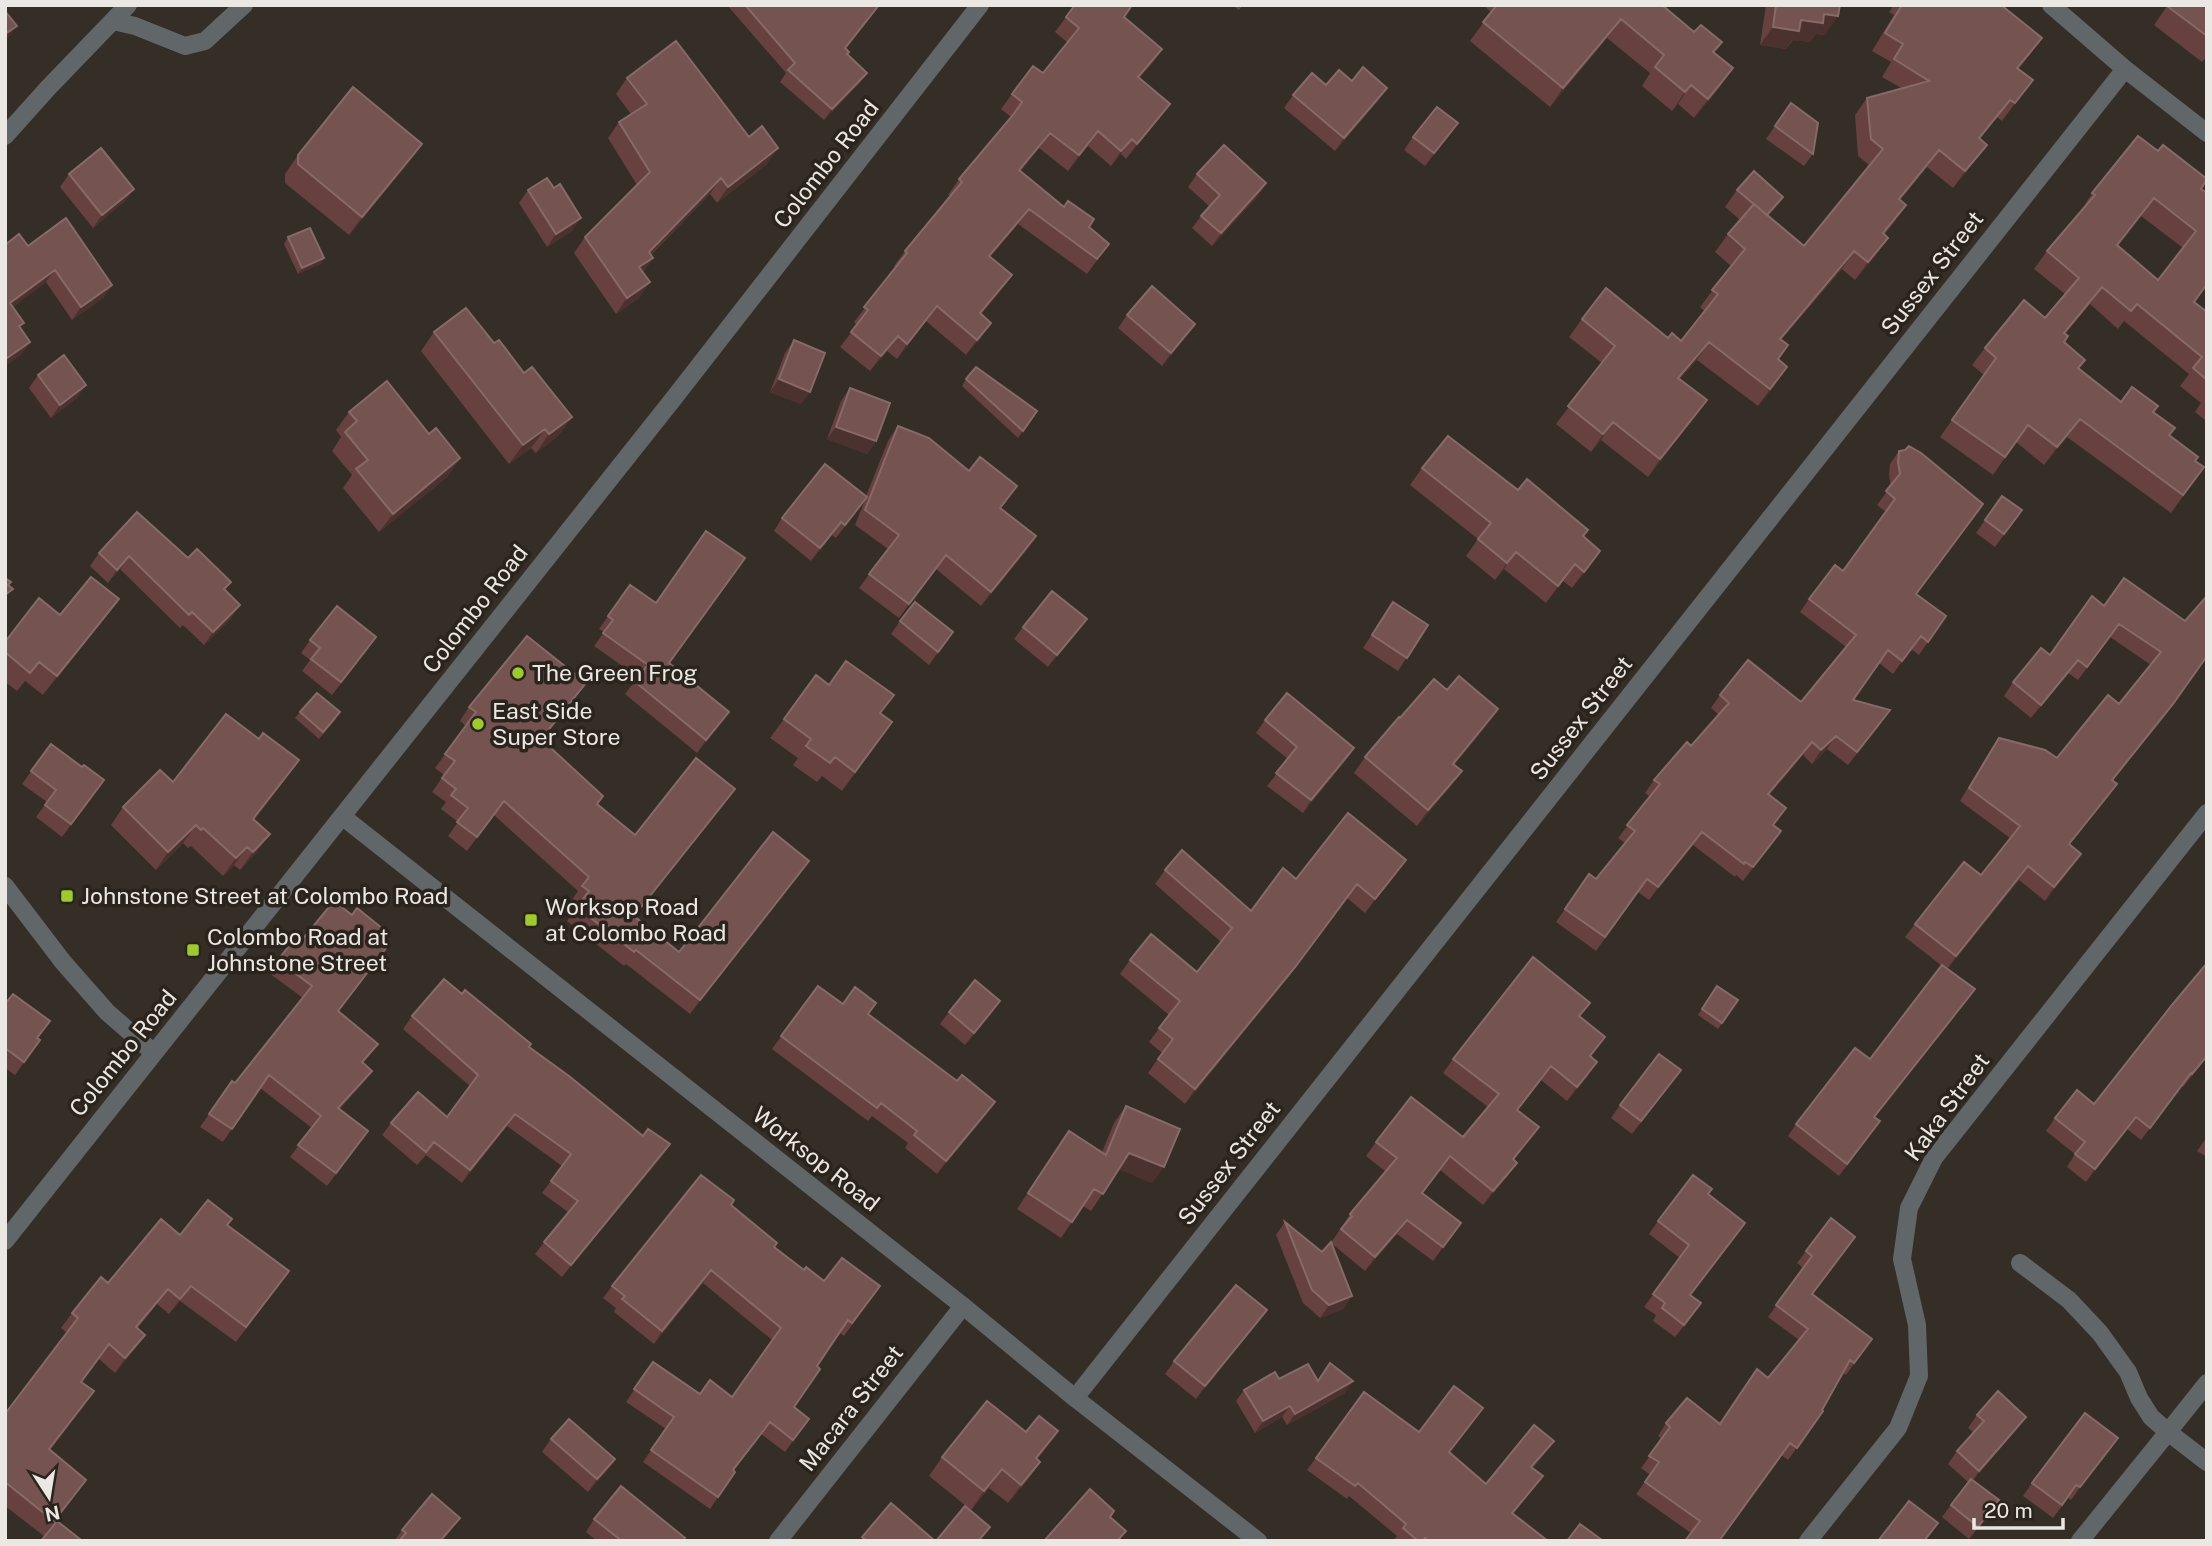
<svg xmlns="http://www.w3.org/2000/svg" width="2212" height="1546" font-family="'Public Sans',sans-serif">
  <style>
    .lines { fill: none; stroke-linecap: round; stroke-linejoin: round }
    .minor { stroke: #616668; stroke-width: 18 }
    .tertiary { stroke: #616668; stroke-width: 18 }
    .wall { fill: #66413f; fill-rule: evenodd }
    .shaded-wall { fill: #4c322e }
    .building { fill: #745351; stroke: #876a68; stroke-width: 2; fill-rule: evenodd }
    .poi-dot { fill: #9eca2f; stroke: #2a241d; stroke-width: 2.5 }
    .labels { text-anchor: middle; stroke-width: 7; stroke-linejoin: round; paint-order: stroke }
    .street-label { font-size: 23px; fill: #ebe7e2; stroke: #2a241d }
    .poi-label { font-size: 23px; fill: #ebe7e2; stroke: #2a241d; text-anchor: start }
  </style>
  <rect width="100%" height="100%" fill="#342e27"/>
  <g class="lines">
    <path class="minor" d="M2051 5 2125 69 2207 133
      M113 21 135 26 185 46 205 41 244 5
      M5 136 48 88 128 5
      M2020 1263 2069 1300 2100 1333 2128 1372 2139 1398 2151 1417 2168 1432 2080 1541
      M2207 1383 2168 1432 2207 1462
      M1075 1398 2125 69
      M778 1541 963 1306
      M1808 1541 1898 1428 1919 1376 1917 1325 1902 1259 1909 1208 1934 1158 2207 813"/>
    <path class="tertiary" d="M343 817 963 1306 1075 1398 1258 1541
      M5 886 63 962 107 1012 154 1053
      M5 1241 674 398 980 5"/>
  </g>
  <path class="wall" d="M727 5H880L846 49 847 54 867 73 859 84 824 120 780 82 786 73Z
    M1075 5H1133L1124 17 1162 49 1151 65 1139 78 1170 104 1159 119 1126 159 1121 154 1111 166 1088 146 1068 171 1039 148 1021 171 1089 227 1098 259 1087 274 1018 224 990 257 1001 290 981 314 991 323 966 355 926 321 897 359 887 351 870 371 840 347 857 325 854 322 896 268 894 266 905 251 950 196 948 195 959 179 1011 117 1001 109 1012 94 1043 73 1067 42 1055 32Z
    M1232 5H1243L1239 10Z
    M1483 5H1662L1694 32 1722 42 1714 52 1733 68 1720 87 1694 118 1678 104 1672 111 1642 86 1650 73 1607 38 1550 107 1470 41 1491 12Z
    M1766 5H1840L1825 35 1816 34 1810 42 1793 40 1786 49 1760 45Z
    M1894 5H2001L2042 38 2019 69 2033 80 2002 121 1997 117 1980 139 1974 162 1953 188 1927 167 1900 200 1894 223 1884 235 1876 255 1855 280 1842 269 1781 340 1788 345 1778 360 1775 385 1758 406 1697 360 1680 379 1707 400 1694 418 1648 477 1601 440 1591 452 1556 424 1602 363 1569 337 1582 319 1681 341 1704 311 1700 307 1731 266 1715 252 1728 234 1740 220 1725 207 1737 190 1804 246 1869 165 1858 156 1855 115 1867 98 1901 88 1882 77 1891 62 1872 51 1894 15 1889 12Z
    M2207 5V56L2202 62 2154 25 2167 6Z
    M627 78 767 164 717 203 710 194 651 255 653 258 643 272 639 298 616 314 574 253 585 237 637 185 608 138 619 122 631 114 616 94Z
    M1352 81 1378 101 1335 151 1284 108 1293 95 1326 85Z
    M1791 103 1813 154 1804 166 1766 139Z
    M1449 136 1425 166 1404 150 1413 137Z
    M422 144 409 162 349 235 285 183V174L298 155Z
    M2158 151 2207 181 2201 189 2207 193V285L2194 302 2207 312V422L2195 412 2201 403 2180 386 2189 374 2124 321 2118 329 2090 304 2065 334 2068 336 2064 342 2079 368 2121 402 2154 412 2169 436 2195 461 2204 467 2171 513 2067 437 2044 465 2016 442 1993 475 1940 437 1984 375 1972 365 1985 348 2045 318 2065 294 2034 269 2047 251 2081 211 2092 193ZM2141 216 2183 248 2158 280 2118 246Z
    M69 174 134 189 125 201 93 228 60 187Z
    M1197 174 1266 183 1258 196 1212 246 1192 228 1201 216 1209 206 1188 187Z
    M554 188 572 231 547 247 519 203 528 190Z
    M288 237 324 258 320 264 298 274 284 244Z
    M5 245 28 246 112 285 103 298 72 320 46 282 13 307 24 323 20 328 30 342 21 355 5 366Z
    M1127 315 1186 336 1162 366 1118 328Z
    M434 332 494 343 572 417 558 436 536 453 531 448 509 464 421 351Z
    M794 340 801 404 770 392 785 353Z
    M38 375 77 398 51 418 29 388Z
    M966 379 1037 411 1018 438 962 386Z
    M850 388 876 441 867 454 827 439 841 401Z
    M349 412 429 434 460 458 447 477 379 532 343 488 352 475 332 451 341 437 336 430Z
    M898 426 1007 501 1001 508 1036 536 1026 551 981 606 936 569 899 618 859 588 888 549 855 525 865 500 836 538 832 535 811 561 774 531 782 518 866 496 888 441Z
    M1899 451 1917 594 1946 616 1919 655 1911 649 1893 674 1879 663 1853 700 1881 723 1848 765 1827 749 1812 764 1803 755 1769 795 1774 825 1772 844 1743 881 1736 875 1735 877 1693 845 1649 900 1638 892 1596 951 1556 922 1589 874 1596 879 1625 843 1618 838 1650 797 1645 793 1654 780 1691 746 1719 715 1711 708 1720 695 1801 702 1846 647 1800 612 1809 599 1843 571 1886 512 1877 505 1891 486 1889 475 1890 464Z
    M1422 468 1518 490 1583 537 1600 551 1572 588 1563 581 1546 603 1504 569 1495 580 1466 556 1478 539 1410 485Z
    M2002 496 2022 510 1995 547 1976 533Z
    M99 553 188 558 240 605 231 618 204 645 183 625 180 628 120 569 108 583 90 566Z
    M630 585 669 663 729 712 697 753 625 694 638 677 594 646 604 632 599 629Z
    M2207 596V659L2199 667 2164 717 2112 781 2108 797 2069 845 2081 854 2045 901 2019 880 1948 968 1975 989 1875 1117 1880 1121 1839 1176 1788 1136 1796 1124 1870 1059 1942 966 1905 937 1915 924 1981 875 2010 838 1960 801 1990 751 1999 738 2057 758 2119 704 2151 665 2110 637 2078 680 2068 673 2031 718 2004 696 2013 682 2050 655 2104 606 2185 621Z
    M119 599 105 618 43 695 25 681 17 691 5 682V642L60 615Z
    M1393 602 1428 625 1398 671 1363 648Z
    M1087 619 1048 667 1014 639 1023 627Z
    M900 621 953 632 929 665 891 634Z
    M310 640 367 650 332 695 302 671 310 660 301 653Z
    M816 675 829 685 881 714 892 722 842 791 822 776 817 782 793 765 798 758 770 738Z
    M1447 690 1487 725 1454 765 1450 787 1417 826 1354 773 1365 757 1400 718Z
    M576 697 542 740 603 796 598 804 635 835 725 803 635 916 679 952 799 875 690 1014 626 964 624 966 567 921 579 905 572 900 578 891 494 815 467 851 448 836 458 822 441 809 446 802 432 792 444 775 435 768 466 726 460 721 469 707Z
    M300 712 336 719 319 739 295 718Z
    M1265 720 1354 748 1345 761 1303 813 1267 786 1288 759 1256 733Z
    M51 744 82 767 104 780 62 837 36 817 47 802 22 784Z
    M286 778 254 820 257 852 240 870 234 865 223 876 191 846 188 848 183 843 156 870 111 825 123 807 173 782Z
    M1165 870 1251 911 1296 879 1396 874 1365 913 1347 898 1286 980 1185 1104 1148 1073 1162 1053 1149 1042 1169 1015 1120 974 1130 960 1197 972 1221 942 1155 884Z
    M379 934 390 943 339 1011 378 1044 363 1063 372 1071 363 1083 340 1109 368 1131 327 1186 290 1157 312 1128 260 1088 223 1142 200 1127 232 1081 235 1083 303 998 269 973 278 960 297 946Z
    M818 986 843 1004 868 1014 957 1081 995 1102 986 1115 937 1174 905 1148 908 1143 872 1116 868 1121 772 1049Z
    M1717 986 1738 1000 1718 1029 1698 1015Z
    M1000 1001 991 1014 965 1045 940 1024 949 1012Z
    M5 1004 40 1040 15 1075 5 1068Z
    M412 1016 529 1047 662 1156 562 1277 535 1254 568 1212 542 1193 562 1166 507 1126 462 1183 426 1155 417 1165 382 1135 391 1123 447 1117 470 1086 403 1029Z
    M1580 1017 1591 1056 1588 1076 1567 1101 1541 1080 1518 1110 1539 1127 1514 1160 1507 1177 1483 1205 1440 1170 1422 1193 1461 1223 1433 1261 1397 1234 1365 1271 1331 1243 1352 1296 1343 1309 1320 1318 1303 1303 1276 1235 1285 1222 1322 1252 1331 1243 1350 1214 1385 1171 1366 1156 1376 1142 1463 1137 1488 1107 1443 1073 1453 1059Z
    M2207 1057 2183 1087 2182 1086 2141 1140 2127 1129 2086 1182 2067 1167 2075 1154 2046 1131 2055 1118 2094 1104Z
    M1681 1070 1632 1134 1611 1118 1620 1105Z
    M1126 1106 1152 1183 1119 1169 1091 1211 1083 1206 1061 1238 1017 1209 1069 1131 1102 1152 1114 1123Z
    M2207 1137V1157L2197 1151Z
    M1708 1194 1736 1235 1690 1295 1692 1316 1675 1337 1653 1321 1656 1315 1644 1307 1680 1258 1649 1234 1658 1221Z
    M731 1205 774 1247 804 1270 824 1281 880 1286 844 1336 840 1333 817 1366 794 1407 809 1419 785 1452 761 1434 733 1471 735 1472 710 1509 643 1462 666 1429 626 1402 653 1362 700 1394 732 1397 772 1340 703 1283 654 1344 614 1312 616 1308 603 1298 612 1286Z
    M1831 1218 1813 1294 1872 1339 1846 1375 1843 1373 1822 1410 1823 1411 1788 1460 1781 1455 1691 1533 1636 1494 1650 1475 1641 1468 1662 1439 1658 1436 1666 1423 1720 1424 1768 1378 1799 1340 1768 1317 1803 1268 1797 1263Z
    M227 1225 278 1286 236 1342 180 1301 169 1314 157 1304 137 1329 134 1350 115 1373 99 1359 82 1382 83 1407 50 1450 75 1495 44 1536 5 1506V1414L67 1333 61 1328 72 1313 108 1283 180 1235Z
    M1267 1310 1258 1322 1196 1399 1165 1374 1174 1361Z
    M1279 1379 1317 1380 1345 1393 1287 1425 1282 1417 1255 1433 1236 1401 1244 1390Z
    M1364 1392 1419 1432 1474 1420 1449 1452 1486 1484 1554 1441 1533 1468 1534 1488 1513 1514 1548 1541H1395L1394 1540 1397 1536 1349 1496 1347 1499 1307 1470Z
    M1977 1415 2017 1429 1973 1480 1990 1513 1969 1539 1942 1517 1968 1482 1948 1464 1957 1451 1973 1432 1968 1428Z
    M1058 1431 1037 1459 1040 1462 1027 1481 1008 1503 989 1488 971 1510 929 1476 942 1457 1026 1432Z
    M2118 1438 2071 1500 2068 1498 2053 1518 2023 1496 2032 1483Z
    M551 1439 615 1459 606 1472 588 1492 542 1452Z
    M594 1519 684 1541H597L586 1532Z
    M402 1530H451L442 1541H394Z"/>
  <path class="shaded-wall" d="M880 5 837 60 845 48Z
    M1824 14 1838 16 1825 35 1816 34 1810 42 1792 40 1786 49 1760 45 1773 27Z
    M1621 19 1607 38 1550 107 1563 88Z
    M17 26 8 38 5 40V34Z
    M2042 38 2030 55 2005 86 2017 68Z
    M1162 49 1151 65 1127 92 1138 77Z
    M1733 68 1720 87 1694 118 1708 99Z
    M867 73 859 84 824 120 832 109Z
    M2033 80 2020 98 2002 121 2015 103Z
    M1691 85 1678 104 1672 111 1685 92Z
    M1387 88 1378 101 1335 151 1344 138Z
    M2010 100 1997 117 1966 156 1979 138Z
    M1170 104 1159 119 1126 159 1137 144Z
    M1458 123 1449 136 1425 166 1434 153Z
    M1098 131 1088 146 1068 171 1079 155Z
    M1050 133 1039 148 1009 185 1019 170Z
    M1132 139 1121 154 1111 166 1121 151Z
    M422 144 409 162 349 235 362 217Z
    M1987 145 1974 162 1953 188 1965 171Z
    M778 148 767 164 717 203 728 187Z
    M1939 150 1927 167 1886 217 1899 199Z
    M721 178 710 194 637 268 649 252Z
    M1266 183 1258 196 1212 246 1221 233Z
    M134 189 125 201 93 228 102 215Z
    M2154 198 2141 216 2105 263 2117 245Z
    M1906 205 1894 223 1870 251 1883 233Z
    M1029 209 1018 224 979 271 989 256Z
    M581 218 572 231 547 247 556 234Z
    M1888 238 1876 255 1855 280 1868 262Z
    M1854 251 1842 269 1767 356 1780 339Z
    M324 258 320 264 298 274 302 268Z
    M653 258 641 274 639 267Z
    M55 270 46 282 5 313 10 303Z
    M1012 275 1001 290 970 329 980 313Z
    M650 282 639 298 616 314 627 298Z
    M112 285 103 298 72 320 81 307Z
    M2102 287 2090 304 2051 350 2064 333Z
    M937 306 926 321 897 359 907 344Z
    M991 323 981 338 966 355 977 340Z
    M1195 324 1186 336 1162 366 1171 353Z
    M898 336 887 351 870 371 881 356Z
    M30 342 21 355 5 366V361L7 358Z
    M1709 342 1697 360 1666 395 1678 378Z
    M1787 367 1775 385 1758 406 1770 389Z
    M779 379 810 392 801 404 770 392Z
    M86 385 77 398 51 418 60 405Z
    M1707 400 1694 418 1648 477 1660 459Z
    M572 417 558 436 536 453 549 434Z
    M2080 419 2067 437 2044 465 2057 447Z
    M1613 422 1601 440 1591 452 1603 434Z
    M836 427 876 441 867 454 827 439Z
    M545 429 531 448 509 464 523 445Z
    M460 458 447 477 379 532 393 514Z
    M841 522 832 535 811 561 820 548Z
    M1036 536 1026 551 981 606 991 592Z
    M1600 551 1589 568 1572 588 1584 572Z
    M1516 552 1504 569 1495 580 1507 563Z
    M946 555 936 569 899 618 909 604Z
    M129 556 120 569 108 583 117 570Z
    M1575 564 1563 581 1546 603 1558 586Z
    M119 599 105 618 43 695 57 676Z
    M240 605 231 618 204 645 213 632Z
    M1087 619 1078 631 1048 667 1057 655Z
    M2078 660 2068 673 2031 718 2041 705Z
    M586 683 576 697 531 753 541 739Z
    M2173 704 2164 717 2102 793 2112 780Z
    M1498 709 1487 725 1442 780 1453 764Z
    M729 712 720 724 697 753 706 740Z
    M1836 736 1827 749 1812 764 1821 750Z
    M1812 742 1803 755 1759 808 1768 794Z
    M1354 748 1345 761 1303 813 1311 800Z
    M299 760 286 778 241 837 253 819Z
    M1462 771 1450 787 1417 826 1428 810Z
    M2117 784 2108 797 2059 857 2069 844Z
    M735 789 725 803 624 930 634 916Z
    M196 825 183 843 156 870 168 852Z
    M1781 831 1772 844 1743 881 1753 867Z
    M1702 832 1693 845 1649 900 1658 887Z
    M270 834 257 852 240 870 253 852Z
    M247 847 234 865 223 876 236 858Z
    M2081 854 2072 867 2045 901 2054 887Z
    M1406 860 1396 874 1365 913 1375 899Z
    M809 861 799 875 690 1014 700 1000Z
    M2028 866 2019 880 1947 970 1956 956Z
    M1357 884 1286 980 1185 1104 1195 1089Z
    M1975 989 1966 1001 1865 1129 1874 1117Z
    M1000 1001 991 1014 965 1045 974 1033Z
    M1597 1062 1588 1076 1567 1101 1577 1087Z
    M372 1071 363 1083 330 1121 338 1108Z
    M995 1102 986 1115 937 1174 946 1161Z
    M515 1114 507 1126 462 1183 470 1170Z
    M2136 1117 2127 1129 2086 1182 2095 1169Z
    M1539 1127 1529 1141 1503 1173 1513 1159Z
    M670 1144 662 1156 562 1277 571 1265Z
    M1129 1153 1164 1167 1152 1183 1118 1169Z
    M1517 1163 1507 1177 1483 1205 1493 1191Z
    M1407 1220 1397 1234 1365 1271 1375 1257Z
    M711 1270 703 1283 654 1344 662 1331Z
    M191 1286 180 1301 169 1314 180 1299Z
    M168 1289 157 1304 125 1343 136 1327Z
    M1352 1296 1343 1309 1320 1318 1329 1305Z
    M1267 1310 1258 1322 1196 1399 1205 1386Z
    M145 1335 134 1350 115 1373 125 1358Z
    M1353 1381 1345 1393 1287 1425 1295 1414Z
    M94 1391 83 1407 38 1464 49 1449Z
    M1290 1406 1282 1417 1255 1433 1263 1421Z
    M2026 1417 2017 1429 1970 1484 1979 1471Z
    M1058 1431 1045 1450 1023 1477 1036 1458Z
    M2118 1438 2109 1451 2071 1500 2080 1487Z
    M1554 1441 1545 1453 1523 1479 1531 1467Z
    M615 1459 606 1472 588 1492 597 1479Z
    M1040 1462 1027 1481 1008 1503 1021 1485Z
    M1002 1469 989 1488 971 1510 984 1491Z
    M1543 1476 1534 1488 1504 1525 1512 1513Z
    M460 1518 451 1530 442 1541H440Z"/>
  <path class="building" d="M745 5H879L845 48 849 52 847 54 867 73 832 109 788 70 795 63Z
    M1075 5H1132L1124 17 1162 49 1138 77 1170 104 1137 144 1132 139 1121 151 1098 131 1079 155 1050 133 1019 170 1064 207 1068 201 1094 219 1089 227 1109 244 1097 259 1029 209 989 256 1012 275 980 313 991 323 977 340 937 306 907 344 898 336 881 356 851 332 868 310 864 307 907 253 905 251 962 182 959 179 1013 115 1022 102 1012 94 1033 66 1043 73 1079 28 1066 17Z
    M1497 5H1662L1694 32 1701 25 1722 42 1713 52 1733 68 1708 99 1691 85 1685 92 1655 67 1664 55 1621 19 1563 88 1483 22Z
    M1776 5H1840L1838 16 1824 14 1823 23 1801 20 1799 31 1773 27Z
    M1902 5H2001L2042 38 2017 68 2033 80 2015 103 2010 100 1979 138 1987 145 1965 171 1939 150 1899 199 1906 205 1883 233 1888 238 1868 262 1854 251 1780 339 1788 345 1778 359 1787 367 1770 389 1709 342 1678 378 1707 400 1660 459 1613 422 1603 434 1568 406 1615 346 1582 319 1606 288 1668 338 1672 333 1681 341 1718 294 1712 290 1745 249 1728 234 1754 204 1804 246 1883 149 1871 139 1867 98 1929 81 1894 59 1903 44 1885 33Z
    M2168 5H2207V36L2167 6Z
    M5 11 17 26 5 34Z
    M676 41 749 137 762 126 778 148 728 187 721 178 649 252 653 258 639 267 650 282 627 298 585 237 650 172 619 122 647 104 627 78Z
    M1363 67 1387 88 1344 138 1293 95 1312 73 1326 85 1339 70 1352 81Z
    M353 87 422 144 362 217 298 164V155Z
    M1791 103 1818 123 1813 154 1775 126Z
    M1437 107 1458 123 1434 153 1413 137Z
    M2138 136 2158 151 2163 145 2207 179 2201 189 2207 193V284L2194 302 2207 312V380L2193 368 2202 357 2137 304 2131 311 2102 287 2064 333 2068 336 2064 342 2085 360 2078 368 2121 402 2132 387 2158 406 2153 412 2175 428 2169 435 2198 457 2195 461 2204 467 2183 495 2080 419 2057 447 2028 425 2005 457 1952 420 1996 358 1985 348 2024 300 2045 318 2079 278 2047 251 2095 195 2092 193ZM2154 198 2196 231 2158 280 2117 245Z
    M1224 145 1266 183 1221 233 1201 216 1220 195 1197 174Z
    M101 148 134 189 102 215 69 174Z
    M1754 171 1783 197 1767 215 1737 190Z
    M547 178 554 188 560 184 581 218 556 234 528 190Z
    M66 218 112 285 81 307 55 270 10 303 24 323 19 326 30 342 7 358 5 355V245L19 234 28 246Z
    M310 228 324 258 302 268 288 237Z
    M1152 286 1195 324 1171 353 1127 315Z
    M466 308 494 343 499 340 524 373 532 367 572 417 549 434 545 429 523 445 434 332Z
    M794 340 825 353 810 392 779 379Z
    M64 355 86 385 60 405 38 375Z
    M976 367 1037 411 1023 431 966 379Z
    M387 381 429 434 436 428 460 458 393 514 356 469 368 460 345 432 357 421 349 412Z
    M850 388 890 403 876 441 836 427Z
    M898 426 929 438 969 471 980 457 1017 486 1000 508 1036 536 991 592 946 555 909 604 869 574 899 535 865 510Z
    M1448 436 1518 490 1527 479 1588 530 1583 536 1600 551 1584 572 1575 564 1558 586 1516 552 1507 563 1478 539 1491 523 1422 468Z
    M1909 446 1921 453 1983 504 1916 594 1946 616 1928 642 1921 636 1902 661 1888 650 1853 700 1890 710 1857 752 1836 736 1821 750 1812 742 1768 794 1786 808 1773 825 1781 831 1753 867 1745 862 1744 864 1702 832 1658 887 1647 879 1605 937 1565 909 1589 874 1596 879 1635 831 1627 825 1660 784 1654 780 1687 742 1691 746 1729 703 1720 695 1748 660 1801 702 1856 635 1809 599 1835 565 1843 571 1895 499 1886 491 1900 474 1898 462 1899 451 1905 450Z
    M825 464 867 497 845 525 841 522 820 548 782 518Z
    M2002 496 2022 510 2004 534 1985 520Z
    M137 512 188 558 197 549 231 582 224 589 240 605 213 632 192 612 189 615 129 556 117 570 99 553Z
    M706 531 745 558 669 663 729 712 706 740 634 681 648 665 603 633 613 620 608 616 630 585 656 603Z
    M91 577 119 599 57 676 39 662 30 673 5 652V642L39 598 60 615Z
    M5 578 11 582 8 585 13 589 5 595Z
    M2124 578 2185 621 2207 596V656L2173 704 2112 780 2117 784 2069 844 2081 854 2054 887 2028 866 1956 956 1915 924 1964 862 1981 875 2020 826 1969 788 1999 738 2045 750 2057 758 2108 695 2119 704 2161 652 2119 624 2087 667 2078 660 2041 705 2013 682 2041 648 2050 655 2092 596 2104 606Z
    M1052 591 1087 619 1057 655 1023 627Z
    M915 602 953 632 938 652 900 621Z
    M1393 602 1428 625 1407 658 1372 635Z
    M337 606 376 637 341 682 311 659 320 648 310 640Z
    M527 636 586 683 541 739 603 796 597 804 635 835 696 758 735 789 634 916 679 952 773 832 809 861 700 1000 636 950 634 952 577 907 589 891 582 886 589 877 504 801 477 837 457 822 468 808 451 795 456 789 442 778 455 761 445 754 476 712 469 707Z
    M846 661 894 695 880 713 892 722 855 772 835 757 830 763 806 746 811 739 784 719 816 675 829 685Z
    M1459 676 1498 709 1453 764 1462 771 1428 810 1365 757 1399 717 1400 718 1434 679 1447 690Z
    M317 693 340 712 323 732 300 712Z
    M1287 693 1354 748 1311 800 1276 773 1297 747 1265 720Z
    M226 714 259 739 263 733 299 760 253 819 270 834 253 852 247 847 236 858 203 828 201 830 196 825 168 852 123 807 160 770 173 782Z
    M51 744 82 767 84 765 104 780 71 824 45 805 56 790 31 771Z
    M1348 813 1406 860 1375 899 1357 884 1296 966 1195 1089 1158 1059 1173 1039 1159 1028 1180 1001 1130 960 1151 934 1197 972 1232 928 1165 870 1182 850 1251 911 1283 868 1296 879Z
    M334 901 352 915 357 908 383 929 378 934 390 943 338 1011 378 1044 362 1062 372 1071 338 1108 368 1131 336 1173 298 1145 321 1116 269 1075 232 1129 209 1114 232 1081 235 1083 312 986 278 960 292 942 297 946Z
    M1533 957 1590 1003 1579 1016 1605 1037 1590 1056 1597 1062 1577 1087 1551 1066 1517 1110 1539 1127 1513 1159 1517 1163 1493 1191 1450 1156 1422 1193 1461 1223 1443 1247 1407 1220 1375 1257 1341 1229 1352 1216 1350 1214 1397 1158 1376 1142 1411 1097 1463 1137 1499 1094 1453 1059Z
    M2207 963V1056L2192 1074 2191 1073 2150 1128 2136 1117 2095 1169 2075 1154 2085 1142 2055 1118 2077 1090 2094 1104 2172 1005Z
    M1942 965 1975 989 1874 1117 1880 1121 1847 1164 1796 1124 1855 1048 1870 1059Z
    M444 979 462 994 465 990 531 1044 529 1047 569 1076 643 1136 648 1129 670 1144 571 1265 544 1242 578 1201 551 1181 571 1154 515 1114 470 1170 434 1142 426 1152 391 1123 418 1092 447 1117 478 1075 412 1016Z
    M975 980 1000 1001 974 1033 949 1012Z
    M818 986 843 1004 855 987 876 1003 868 1014 957 1081 962 1075 995 1102 946 1161 914 1135 917 1131 881 1103 877 1108 781 1036Z
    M1717 986 1738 1000 1722 1023 1702 1009Z
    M13 994 50 1021 37 1038 40 1040 24 1062 5 1048V1004Z
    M1659 1054 1681 1070 1641 1121 1620 1105Z
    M1126 1106 1180 1129 1164 1167 1129 1153 1103 1194 1094 1189 1072 1222 1028 1193 1069 1131 1106 1155Z
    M701 1175 734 1200 731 1205 777 1243 774 1247 804 1270 806 1267 824 1281 842 1258 880 1286 852 1323 848 1320 817 1366 820 1369 794 1407 809 1419 793 1440 770 1422 733 1470 735 1472 718 1497 651 1450 674 1417 634 1389 653 1362 700 1394 710 1380 732 1397 781 1328 711 1270 662 1331 622 1299 625 1296 612 1286Z
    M1693 1175 1712 1189 1708 1194 1745 1223 1690 1295 1701 1303 1684 1325 1662 1308 1665 1303 1653 1294 1689 1245 1658 1221Z
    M208 1200 232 1219 227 1225 289 1271 246 1327 191 1286 180 1299 168 1289 136 1327 145 1335 125 1358 109 1344 81 1382 94 1391 49 1449 86 1480 54 1521 5 1482V1414L78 1318 72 1313 101 1277 108 1283 161 1219 180 1235Z
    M1831 1218 1855 1237 1812 1294 1872 1339 1854 1363 1850 1360 1822 1410 1823 1411 1797 1448 1790 1443 1719 1541H1685L1700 1521 1645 1482 1659 1462 1649 1456 1670 1427 1666 1423 1687 1398 1720 1424 1757 1369 1768 1378 1808 1329 1776 1305 1812 1256 1806 1251Z
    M1285 1222 1322 1252 1331 1242 1352 1296 1329 1305 1312 1290Z
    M1236 1285 1267 1310 1205 1386 1174 1361Z
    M1330 1363 1353 1381 1295 1414 1290 1406 1263 1421 1244 1390 1275 1372 1279 1379 1308 1364 1318 1381Z
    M1454 1386 1483 1408 1449 1452 1486 1484 1534 1425 1554 1441 1531 1467 1543 1476 1512 1513 1548 1541H1429L1425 1538 1423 1541H1418L1403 1528 1406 1524 1358 1483 1355 1486 1316 1458 1364 1392 1419 1432Z
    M1998 1391 2026 1417 1979 1471 1957 1451 1984 1421 1977 1415Z
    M987 1401 1026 1432 1039 1416 1058 1431 1036 1458 1040 1462 1021 1485 1002 1469 984 1491 942 1457Z
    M2085 1413 2118 1438 2080 1487 2076 1485 2062 1505 2032 1483Z
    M569 1419 615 1459 597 1479 551 1439Z
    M1971 1479 1999 1500 1978 1527 1951 1505Z
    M621 1486 685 1538 683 1541H622L594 1519Z
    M1090 1489 1114 1511 1110 1517 1126 1531 1117 1541H1044Z
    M432 1494 460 1518 440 1541H399L406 1533 402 1530Z
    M1909 1501 1938 1523 1924 1541H1878Z
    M891 1503 935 1541H867L862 1537Z
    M965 1506 990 1527 979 1540 980 1541H936Z
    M57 1521 81 1540V1541H41Z
    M1580 1524 1602 1540 1601 1541H1567Z"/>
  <g class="poi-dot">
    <circle cx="518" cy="673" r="7"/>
    <circle cx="478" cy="724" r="7"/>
    <rect x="60" y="889" width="14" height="14" rx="3.5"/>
    <rect x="524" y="913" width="14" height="14" rx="3.5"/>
    <rect x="186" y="943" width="14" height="14" rx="3.5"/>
  </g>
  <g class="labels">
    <g class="street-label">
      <text transform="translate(826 164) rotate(-52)" y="8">Colombo Road</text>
      <text transform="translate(1932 273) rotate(-52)" y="8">Sussex Street</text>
      <text transform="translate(475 609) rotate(-52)" y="8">Colombo Road</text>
      <text transform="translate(1581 718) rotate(-52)" y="8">Sussex Street</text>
      <text transform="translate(123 1053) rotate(-51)" y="8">Colombo Road</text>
      <text transform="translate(1947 1107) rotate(-54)" y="8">Kaka Street</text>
      <text transform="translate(816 1159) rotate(38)" y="8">Worksop Road</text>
      <text transform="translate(1229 1163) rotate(-52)" y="8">Sussex Street</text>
      <text transform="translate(851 1408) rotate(-52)" y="8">Macara Street</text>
    </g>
    <g class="poi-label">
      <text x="532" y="681">The Green Frog</text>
      <text x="492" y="719">East Side<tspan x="492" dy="26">Super Store</tspan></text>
      <text x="81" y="904">Johnstone Street at Colombo Road</text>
      <text x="545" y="915">Worksop Road<tspan x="545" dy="26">at Colombo Road</tspan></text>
      <text x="207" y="945">Colombo Road at<tspan x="207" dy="26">Johnstone Street</tspan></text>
    </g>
  </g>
  <rect width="2212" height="1546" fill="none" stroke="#ebe7e2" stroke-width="14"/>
  <g transform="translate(49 1497) rotate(168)" stroke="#2a241d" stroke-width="5" paint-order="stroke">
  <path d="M0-5L12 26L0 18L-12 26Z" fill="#ebe7e2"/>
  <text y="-10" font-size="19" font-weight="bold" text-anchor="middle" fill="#ebe7e2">N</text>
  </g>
  <path d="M1974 1518v10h89v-10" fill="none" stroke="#ebe7e2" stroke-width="3.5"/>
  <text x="1984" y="1518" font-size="21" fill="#ebe7e2" stroke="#2a241d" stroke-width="5" paint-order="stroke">20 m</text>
</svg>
